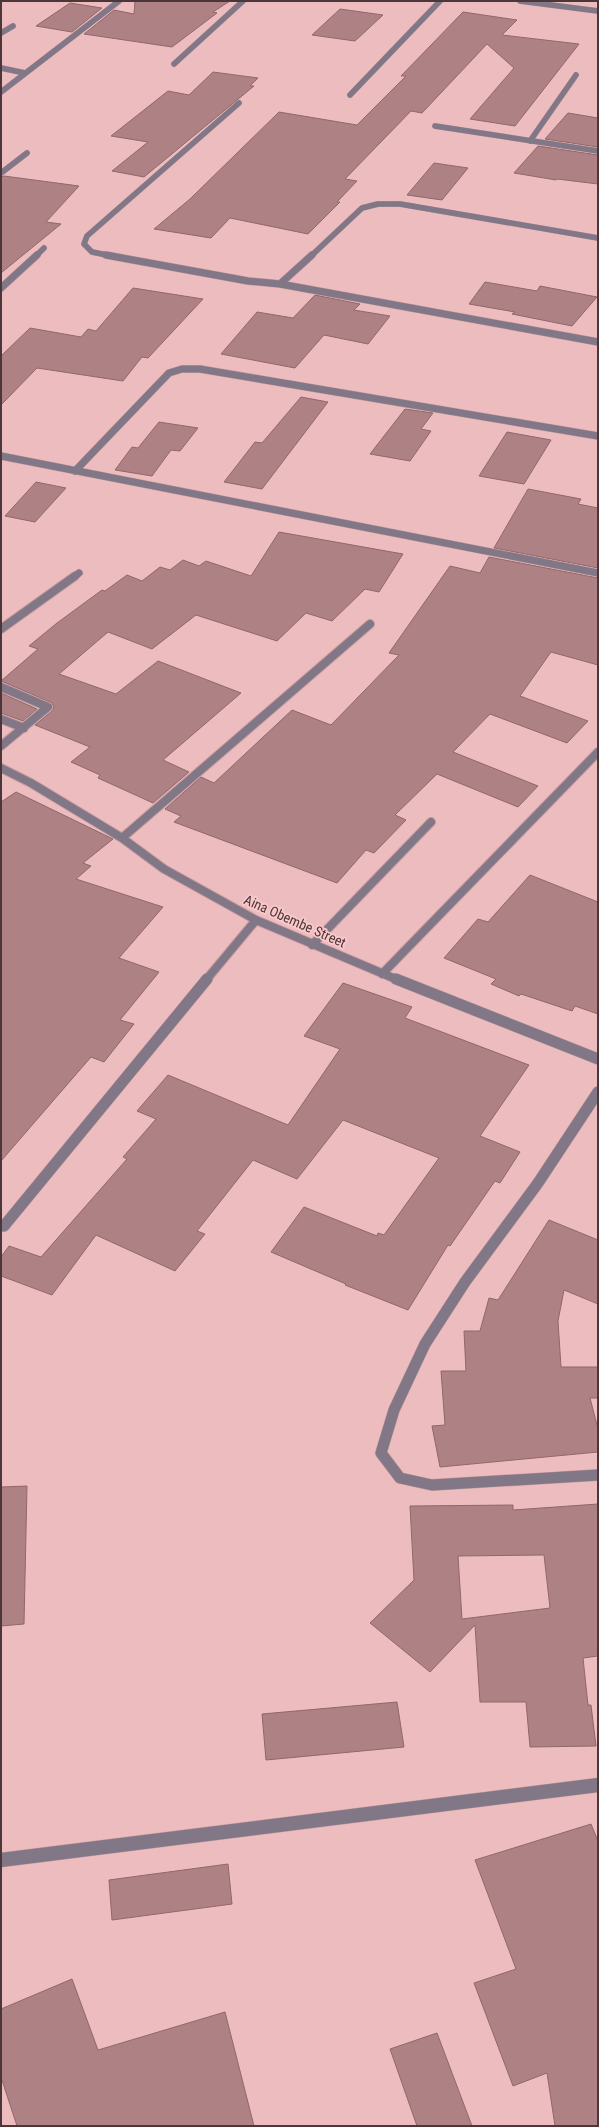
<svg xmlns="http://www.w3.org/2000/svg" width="599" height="2127" font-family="'Roboto Condensed',sans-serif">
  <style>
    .building { fill: #ae8184; stroke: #92676a; fill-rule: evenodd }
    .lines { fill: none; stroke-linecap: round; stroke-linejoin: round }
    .minor-far4-casing { stroke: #c69c9f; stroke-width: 6 }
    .minor-far3-casing { stroke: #c69c9f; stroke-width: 8 }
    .minor-far2-casing { stroke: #c69c9f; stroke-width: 10 }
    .minor-far1-casing { stroke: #c69c9f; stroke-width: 12 }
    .minor-casing { stroke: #c69c9f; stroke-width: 15 }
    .minor-far4 { stroke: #817786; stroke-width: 5.5 }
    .minor-far3 { stroke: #817786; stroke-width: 7 }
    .minor-far2 { stroke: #817786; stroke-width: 8 }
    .minor-far1 { stroke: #817786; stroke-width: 11 }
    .minor { stroke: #817786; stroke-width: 14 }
    .labels { text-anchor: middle; stroke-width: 3.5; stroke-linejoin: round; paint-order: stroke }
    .street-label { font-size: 14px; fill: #4b3739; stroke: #fac9cc }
  </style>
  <rect width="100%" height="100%" fill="#edbcbf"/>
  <path class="building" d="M135 1H230L213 12 217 13 172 47 84 34 114 10 134 14Z
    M70 3 102 8 72 32 36 26Z
    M340 9 383 15 355 41 312 35Z
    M463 12 517 20 502 35 579 44 515 126 470 119 514 68 487 44 422 113 411 111 345 179 357 181 337 202H340L308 234 230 218 211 238 154 229 190 199 279 112 357 125 406 76H401Z
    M213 72 258 78 250 86H254L144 177 112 171 148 142 111 136 168 91 189 95Z
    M568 113 598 118V147L545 139Z
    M538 146 598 155V184L557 179 556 180 514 173Z
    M434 163 468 168 442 200 407 195Z
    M4 176 79 186 46 222 61 224 1 273V177Z
    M485 282 537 291 540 286 597 297 572 326 512 314 515 312 469 304Z
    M133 288 203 299 148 358 142 357 123 381 37 368 1 405V356L30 328 81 337 88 329 96 331Z
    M315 295 360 304 354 310 390 316 368 344 324 335 295 368 221 354 257 312 293 318Z
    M301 397 328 402 262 489 224 482 255 442 262 443Z
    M405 409 433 413 421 429 431 431 410 461 370 454Z
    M159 422 198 428 180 451 171 450 152 476 115 470 132 447 138 448Z
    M507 432 551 440 524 484 479 476Z
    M36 482 66 488 35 522 5 516Z
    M528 489 581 499 578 504 598 508V568L494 548Z
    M279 532 403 554 379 592 365 589 332 621 306 613 277 641 196 615 152 649 108 632 59 674 116 694 158 661 241 693 163 760 189 772 153 803 98 778 100 775 71 762 90 747 35 725 52 711 54 707 52 703 1 681 38 649 29 646 57 623 102 590 105 591 127 575 142 581 160 567 170 570 183 560 199 566 206 561 251 576Z
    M489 557 598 578V665L551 652 520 696 588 721 567 743 490 714 453 752 538 786 518 807 437 774 395 815 406 820 374 853 366 850 337 883 174 822 181 816 165 809 201 777 214 783 292 710 331 725 399 655 389 653 450 566 480 573Z
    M1 693 37 709 23 721 1 713Z
    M16 792 113 839 83 863 91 866 76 879 163 907 119 958 159 972 120 1020 134 1024 104 1062 91 1057 1 1161V802Z
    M530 875 598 902V1014L575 1006 572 1011 521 994 519 996 491 984 496 979 444 958 478 919 488 922Z
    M343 983 412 1007 405 1018 529 1065 480 1136 520 1152 500 1183 495 1181 450 1246 448 1245 408 1310 345 1285 346 1284 271 1252 304 1207 377 1236 378 1233 384 1235 439 1158 343 1120 297 1179 253 1160 197 1231 205 1234 175 1271 96 1235 52 1295 1 1276V1257L9 1246 41 1257 127 1159 123 1157 156 1119 137 1111 168 1075 288 1125 340 1049 304 1036Z
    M549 1220 598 1240V1304L564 1290 558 1321 561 1367H598V1398H590L598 1429V1452L440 1467 432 1426 445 1425 441 1371H466L464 1331H480L489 1298 498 1300Z
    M27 1486 24 1624 1 1626V1487Z
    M598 1504V1656L583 1658 588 1705H591L596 1746 530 1747 526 1702H480L475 1625 430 1672 370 1623 414 1580 410 1506 513 1505V1510ZM544 1555 550 1608 462 1619 458 1556Z
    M397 1702 404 1747 266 1760 262 1714Z
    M591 1824 598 1841V2126H555L547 2073 513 2086 474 1983 516 1969 475 1860Z
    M228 1864 232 1904 112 1920 109 1880Z
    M72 1979 98 2050 225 2012 254 2126H17L1 2077V2009Z
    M437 2033 472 2126H417L390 2049Z"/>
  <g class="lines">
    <defs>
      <path id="minor-far4" d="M520 1 598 11
        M1 33 13 26
        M174 64 243 1
        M1 68 25 73
        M1 92 119 1
        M350 95 440 1
        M435 126 598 151
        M530 141 576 75
        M1 173 27 153
        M36 256 44 248
        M112 256 92 252 84 244 87 236 239 103
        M311 256 362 208 378 204H400L598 238"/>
      <path id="minor-far3" d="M106 255 248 281 280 284 312 255
        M280 284 598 342
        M1 288 37 255
        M1 456 598 573
        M75 471 169 373 182 369H200L598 436
        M74 577 79 573"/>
      <path id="minor-far2" d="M1 629 75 576
        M1 687 48 707 1 746
        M1 719 24 728
        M1 768 31 783 122 838 164 869 256 920 398 980
        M122 838 370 624
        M312 945 431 822
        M382 974 598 752
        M206 980 256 920"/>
      <path id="minor-far1" d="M396 979 598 1059
        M598 1092 538 1183 465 1282 425 1344 394 1410 381 1453 400 1478 432 1485 598 1475
        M4 1226 207 979"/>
      <path id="minor" d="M1 1860 598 1785"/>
    </defs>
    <use href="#minor-far4" class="minor-far4-casing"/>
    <use href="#minor-far3" class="minor-far3-casing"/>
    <use href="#minor-far2" class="minor-far2-casing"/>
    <use href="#minor-far1" class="minor-far1-casing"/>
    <use href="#minor" class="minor-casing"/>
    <use href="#minor-far4" class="minor-far4"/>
    <use href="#minor-far3" class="minor-far3"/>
    <use href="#minor-far2" class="minor-far2"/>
    <use href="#minor-far1" class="minor-far1"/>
    <use href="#minor" class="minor"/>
  </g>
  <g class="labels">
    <g class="street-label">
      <text transform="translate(295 921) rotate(24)" y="5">Aina Obembe Street</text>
    </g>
  </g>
  <rect width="599" height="2127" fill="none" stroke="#4b3739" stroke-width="4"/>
</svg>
